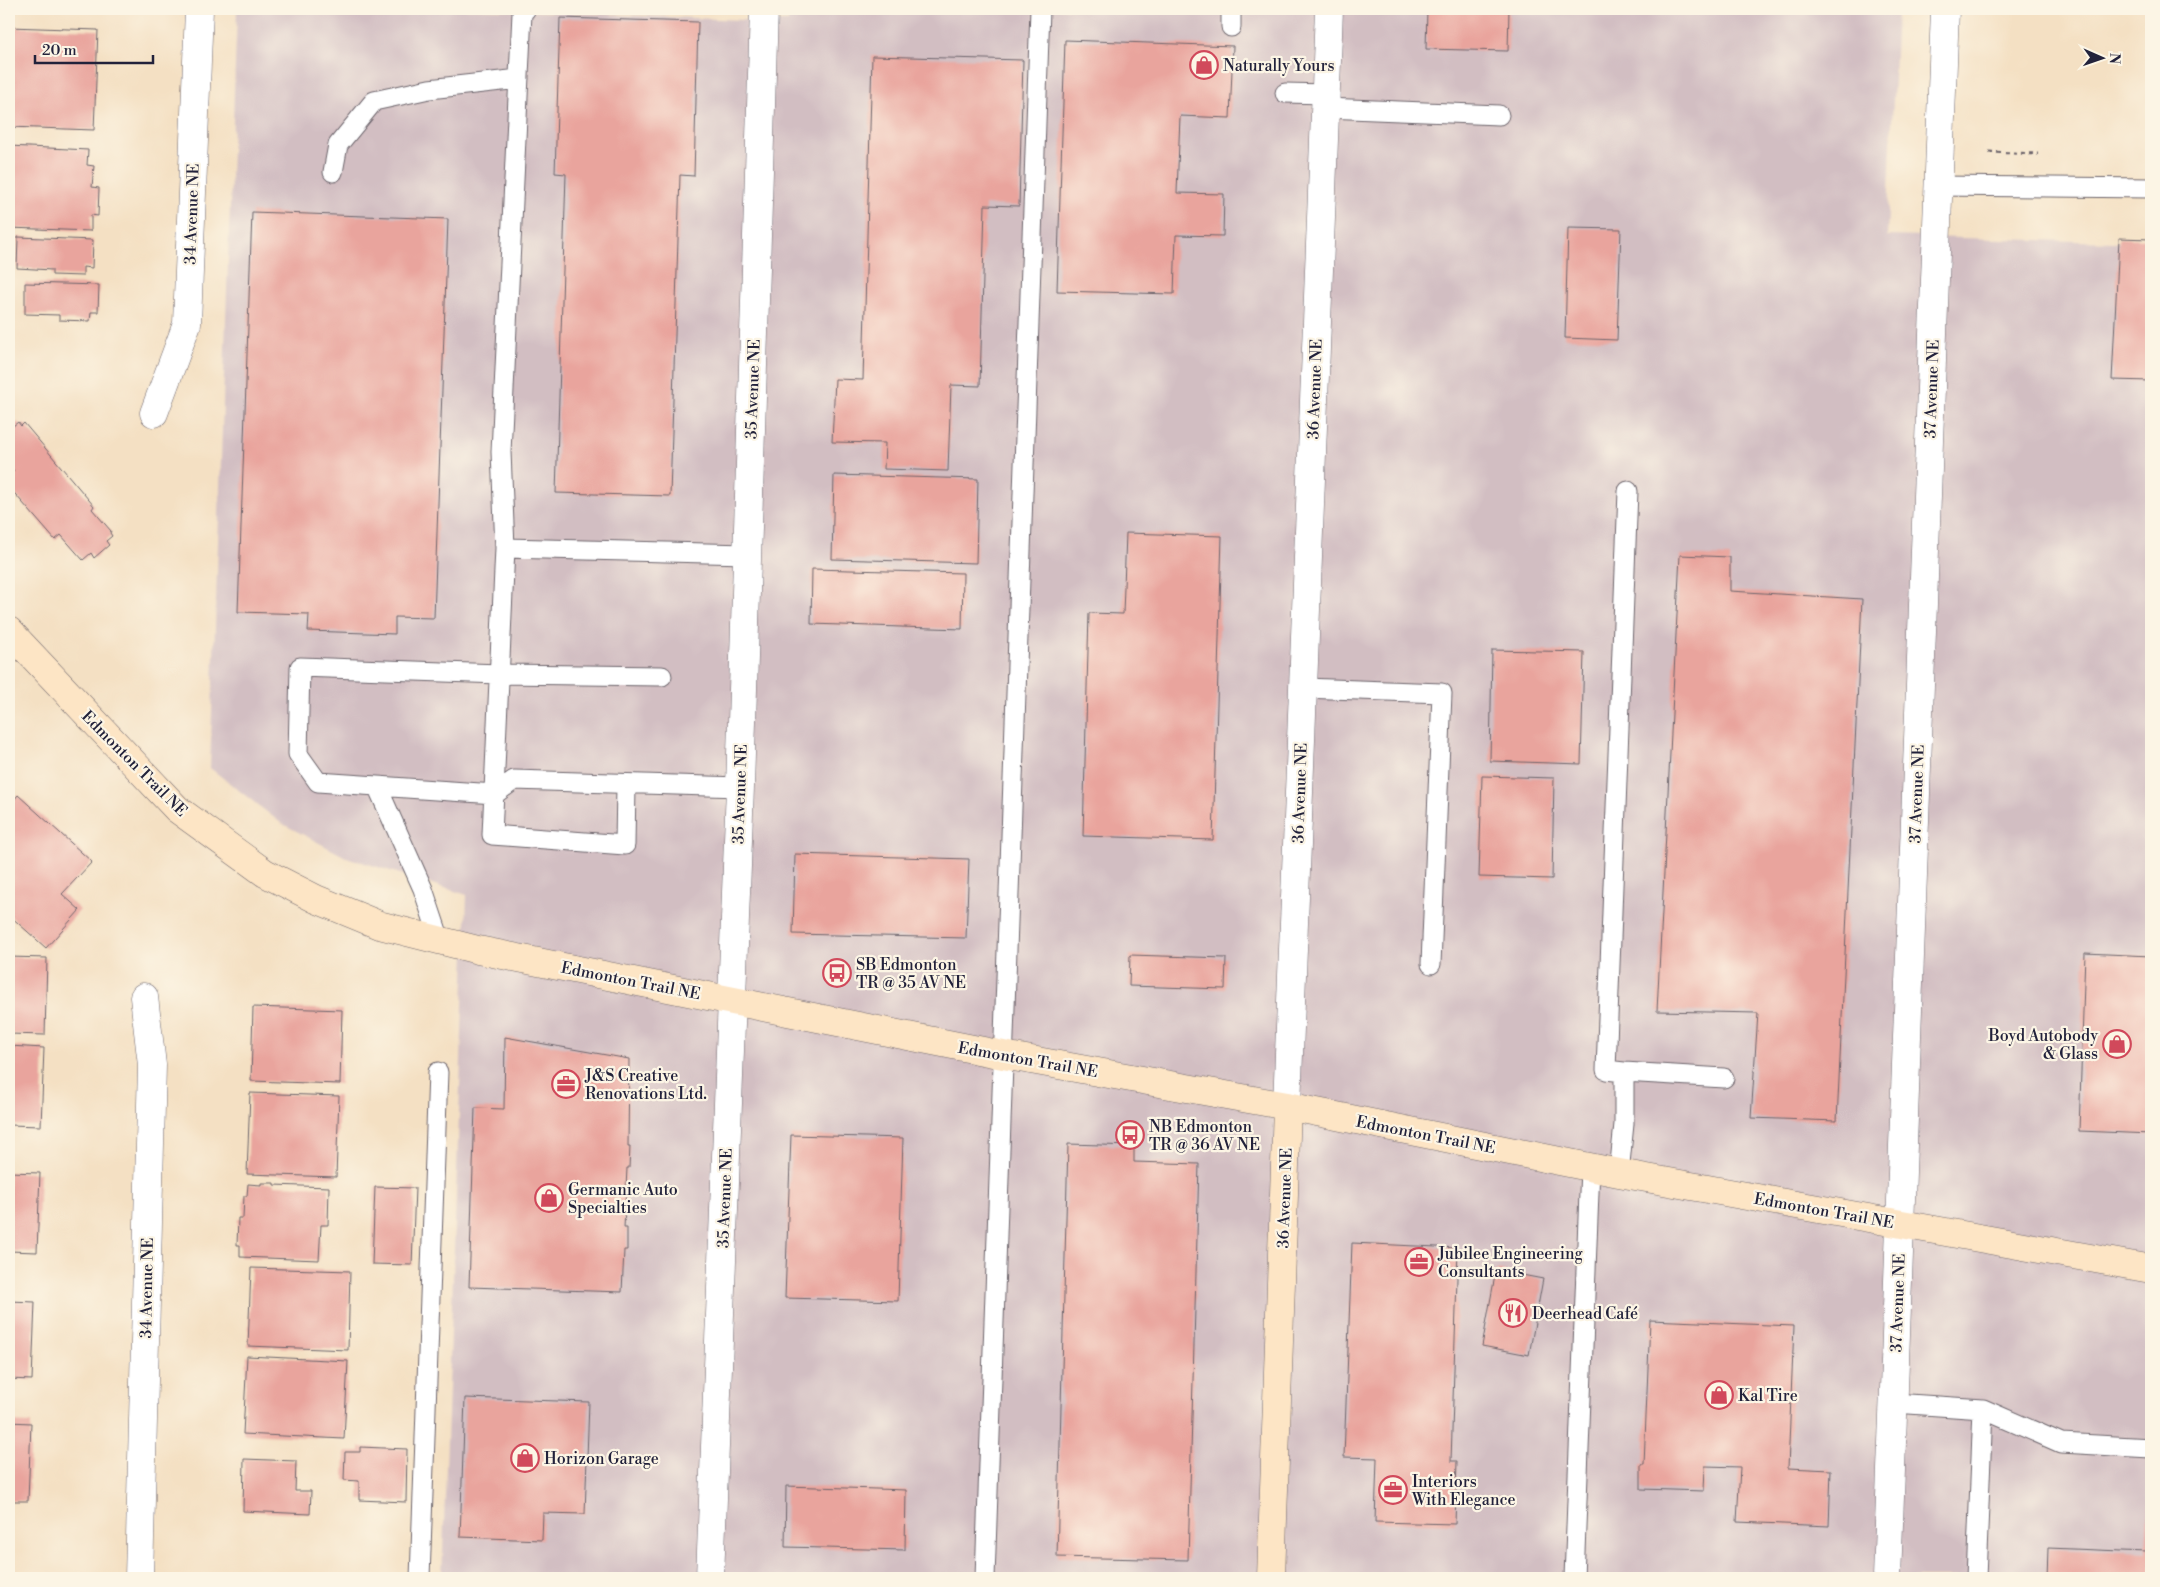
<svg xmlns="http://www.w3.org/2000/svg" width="2160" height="1587" font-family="'Libre Bodoni',serif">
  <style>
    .industrial { fill: #d2bec2 }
    .building { fill: #e9a49d }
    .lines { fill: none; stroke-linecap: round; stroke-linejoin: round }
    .lane-casing { stroke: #6c646b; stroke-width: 21 }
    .street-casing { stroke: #6c646b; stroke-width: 29 }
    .secondary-casing { stroke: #6c646b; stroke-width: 29 }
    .path { stroke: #6c646b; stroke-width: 3; stroke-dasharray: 4 4; stroke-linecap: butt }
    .lane { stroke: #fff; stroke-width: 19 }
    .street { stroke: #fff; stroke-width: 28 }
    .secondary { stroke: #fde5c5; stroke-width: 28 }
    .labels { text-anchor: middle; stroke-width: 4.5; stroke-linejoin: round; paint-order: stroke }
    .poi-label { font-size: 16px; fill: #22223b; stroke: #fcf5e5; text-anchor: start }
    .street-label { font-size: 16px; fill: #22223b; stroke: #fcf5e5 }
  </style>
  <rect width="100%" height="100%" fill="#fcf5e5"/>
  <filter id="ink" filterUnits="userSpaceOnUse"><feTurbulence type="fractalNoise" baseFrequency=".02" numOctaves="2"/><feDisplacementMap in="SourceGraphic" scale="10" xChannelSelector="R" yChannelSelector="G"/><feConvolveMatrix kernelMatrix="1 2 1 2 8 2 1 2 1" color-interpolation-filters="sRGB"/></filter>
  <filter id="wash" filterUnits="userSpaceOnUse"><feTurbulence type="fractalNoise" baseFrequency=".0096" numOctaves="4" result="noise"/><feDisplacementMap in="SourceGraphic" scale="20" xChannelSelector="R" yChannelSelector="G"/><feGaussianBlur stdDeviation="1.12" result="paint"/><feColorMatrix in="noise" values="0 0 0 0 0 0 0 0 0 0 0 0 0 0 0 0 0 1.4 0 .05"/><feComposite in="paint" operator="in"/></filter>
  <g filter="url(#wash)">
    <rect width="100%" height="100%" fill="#f4e0c3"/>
    <path class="industrial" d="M237 9H478L788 22 789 9H1897L1887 236 2151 243V1578H442L467 895 346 857 281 823 210 768Z"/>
    <g id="blocks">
      <path class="building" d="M1427 9H1509L1508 51 1426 49Z
        M560 18 698 22 694 176 680 175 670 496 556 493 566 174 555 173Z
        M9 27 98 30 94 130 9 127Z
        M1065 40 1233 46 1230 118 1180 116 1177 193 1224 194 1223 236 1176 235 1174 294 1057 291Z
        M872 56 1023 60 1019 206 985 205 980 386 951 385 948 471 884 469 885 443 832 442 835 379 863 380Z
        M9 146 88 150 87 165 94 166 92 187 99 188 98 216 91 215V231L9 228Z
        M252 212 448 219 434 618 395 617V634L308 631 309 614 238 612Z
        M1568 228 1621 229 1617 340 1565 338Z
        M18 237 93 240 92 268 83 267V276L52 275V270L17 268Z
        M2119 238 2151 239V381L2112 380Z
        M25 283 99 285 98 312H91L90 321 59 320V315L25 314Z
        M18 422 21 426 24 423 94 506 92 509 111 531 110 533 112 536 106 541 109 545 94 558 91 553 83 560 61 535 55 540 9 487V476L14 471 9 465V424L10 423 13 426Z
        M834 475 978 479 976 563 832 559Z
        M1126 533 1222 536 1213 840 1083 836 1089 613 1123 614Z
        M1680 555 1730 557V591L1862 599 1837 1121 1751 1118 1758 1013 1657 1011Z
        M812 569 963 573 962 629 811 624Z
        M1492 650 1584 652 1581 764 1490 761Z
        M1482 776 1554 778 1552 879 1479 877Z
        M18 795 92 862 62 894 80 910 46 948 9 915V806Z
        M795 854 969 859 966 938 793 934Z
        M2085 953 2151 956V1134L2079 1131Z
        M1130 955 1226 958 1225 989 1129 986Z
        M9 957 47 958 45 1035 9 1034Z
        M253 1007 342 1010 340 1084 251 1081Z
        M505 1037 629 1059 628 1146H630L629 1168H627L624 1228H627V1250H624L622 1292 469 1287 475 1108 504 1109Z
        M9 1046 44 1048 41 1126 9 1125Z
        M250 1093 339 1096 336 1177 247 1174Z
        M791 1135 903 1138 898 1301 785 1298Z
        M1068 1144 1134 1146V1162L1199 1164 1188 1560 1057 1557Z
        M9 1172 40 1173 37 1252 9 1251Z
        M261 1183H274V1185L329 1187 328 1225H321L319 1260 240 1257V1245H237L238 1218H243L244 1196H247L248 1184 261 1185Z
        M375 1187 415 1188 412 1265 372 1264Z
        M1352 1243 1458 1248 1451 1461H1457L1455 1524 1375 1522 1377 1458 1344 1457Z
        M251 1268 350 1271 348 1350 248 1346Z
        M1496 1270 1543 1279 1529 1355 1482 1346Z
        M9 1301 35 1302 32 1380 9 1379Z
        M1650 1320 1794 1326 1788 1468 1831 1470 1829 1526 1737 1522 1740 1467 1705 1466 1704 1491 1641 1489V1464H1644Z
        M247 1356 348 1361 344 1439 243 1434Z
        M465 1398 589 1402 585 1514 543 1513 542 1540 460 1537Z
        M9 1422 31 1423 28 1501H9Z
        M360 1447 407 1449 406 1502 359 1500V1481L344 1480 345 1452H360Z
        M244 1459 296 1461 295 1491H311L310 1514 243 1511Z
        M786 1486 906 1490 905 1550 785 1547Z
        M2149 1490H2151V1578H2047L2048 1548 2146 1552Z"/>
    </g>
  </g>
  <g filter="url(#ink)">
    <use href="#blocks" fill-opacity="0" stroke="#6c646b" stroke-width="1"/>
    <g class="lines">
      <defs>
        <path id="lane" d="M1231 27V9
          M1285 93 1326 94
          M1325 108 1499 115
          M333 172 338 145 374 101 429 89 519 79
          M1938 186 2151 188
          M505 548 501 452 522 13 526 9
          M1303 688 1442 693 1431 964
          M626 785 625 845 492 835 505 548 747 554
          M377 786 318 782 298 754 300 667 500 674 662 676
          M440 940 423 889 377 786 495 794 514 780 740 787
          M1624 1072 1724 1078
          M1619 1173 1624 1124V1072L1606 1070 1628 491
          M1894 1403 1983 1409 2061 1443 2151 1448
          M420 1578 438 1072
          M985 1578 1040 9
          M1574 1578 1590 1167
          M1976 1578 1983 1409"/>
        <path id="street" d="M154 413 187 324 199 9
          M1287 1106 1329 9
          M139 1578 152 1065 144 997
          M710 1578 740 787 764 9
          M1887 1578 1945 9"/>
        <path id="secondary" d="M9 631 177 809 265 873 316 899 379 925 478 950 1003 1055 1287 1106 1619 1173 2151 1269
          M1271 1578 1287 1106"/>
      </defs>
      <use href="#lane" class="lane-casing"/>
      <use href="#street" class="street-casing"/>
      <use href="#secondary" class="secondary-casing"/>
      <path class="path" d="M1989 152 2038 154"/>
      <use href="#lane" class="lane"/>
      <use href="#street" class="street"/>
      <use href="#secondary" class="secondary"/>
    </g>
  </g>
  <defs>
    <symbol id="shop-ring" viewBox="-11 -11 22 22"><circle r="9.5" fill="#fcf5e5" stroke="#d1495b" stroke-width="1.5"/><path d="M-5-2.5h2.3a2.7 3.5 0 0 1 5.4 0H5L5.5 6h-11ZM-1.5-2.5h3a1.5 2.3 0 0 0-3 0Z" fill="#d1495b"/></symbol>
    <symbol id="bus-ring" viewBox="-11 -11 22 22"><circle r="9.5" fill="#fcf5e5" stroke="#d1495b" stroke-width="1.5"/><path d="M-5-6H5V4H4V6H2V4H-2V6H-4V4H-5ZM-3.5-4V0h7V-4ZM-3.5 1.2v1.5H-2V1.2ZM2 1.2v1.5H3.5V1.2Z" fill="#d1495b"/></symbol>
    <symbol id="office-ring" viewBox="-11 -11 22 22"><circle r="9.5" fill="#fcf5e5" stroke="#d1495b" stroke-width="1.5"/><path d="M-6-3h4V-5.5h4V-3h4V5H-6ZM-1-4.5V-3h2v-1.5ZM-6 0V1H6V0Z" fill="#d1495b"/></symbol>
    <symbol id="restaurant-ring" viewBox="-11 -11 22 22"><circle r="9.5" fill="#fcf5e5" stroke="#d1495b" stroke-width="1.5"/><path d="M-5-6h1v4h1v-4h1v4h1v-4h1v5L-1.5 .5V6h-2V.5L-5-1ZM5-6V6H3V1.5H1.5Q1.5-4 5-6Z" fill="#d1495b"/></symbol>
  </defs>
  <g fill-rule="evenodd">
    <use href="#shop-ring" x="1188" y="49" width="32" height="32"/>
    <use href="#bus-ring" x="821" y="957" width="32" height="32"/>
    <use href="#shop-ring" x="2101" y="1028" width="32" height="32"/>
    <use href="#office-ring" x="550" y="1068" width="32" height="32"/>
    <use href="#bus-ring" x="1114" y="1119" width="32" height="32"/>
    <use href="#shop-ring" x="533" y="1182" width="32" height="32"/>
    <use href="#office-ring" x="1403" y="1246" width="32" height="32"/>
    <use href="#restaurant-ring" x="1497" y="1297" width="32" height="32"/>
    <use href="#shop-ring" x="1703" y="1379" width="32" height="32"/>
    <use href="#shop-ring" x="509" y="1442" width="32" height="32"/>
    <use href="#office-ring" x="1377" y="1474" width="32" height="32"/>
  </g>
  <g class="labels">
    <g class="poi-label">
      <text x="1223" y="71">Naturally Yours</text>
      <text x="856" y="970">SB Edmonton<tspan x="856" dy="18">TR @ 35 AV NE</tspan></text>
      <text x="2098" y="1041" text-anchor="end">Boyd Autobody<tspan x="2098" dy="18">&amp; Glass</tspan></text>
      <text x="585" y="1081">J&amp;S Creative<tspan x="585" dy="18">Renovations Ltd.</tspan></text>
      <text x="1149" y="1132">NB Edmonton<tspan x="1149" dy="18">TR @ 36 AV NE</tspan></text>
      <text x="568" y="1195">Germanic Auto<tspan x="568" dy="18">Specialties</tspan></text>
      <text x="1438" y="1259">Jubilee Engineering<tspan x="1438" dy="18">Consultants</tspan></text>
      <text x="1532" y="1319">Deerhead Café</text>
      <text x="1738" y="1401">Kal Tire</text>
      <text x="544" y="1464">Horizon Garage</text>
      <text x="1412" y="1487">Interiors<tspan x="1412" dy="18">With Elegance</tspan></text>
    </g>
    <g class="street-label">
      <text transform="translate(191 214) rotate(-88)" y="6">34 Avenue NE</text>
      <text transform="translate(752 389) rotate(-88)" y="6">35 Avenue NE</text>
      <text transform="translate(1314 389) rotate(-88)" y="6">36 Avenue NE</text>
      <text transform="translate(1931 389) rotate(-88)" y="6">37 Avenue NE</text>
      <text transform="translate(135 763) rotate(45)" y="6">Edmonton Trail NE</text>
      <text transform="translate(1299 793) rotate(-88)" y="6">36 Avenue NE</text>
      <text transform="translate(739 794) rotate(-88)" y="6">35 Avenue NE</text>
      <text transform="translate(1916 794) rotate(-88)" y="6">37 Avenue NE</text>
      <text transform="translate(631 980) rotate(11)" y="6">Edmonton Trail NE</text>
      <text transform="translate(1028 1059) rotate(10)" y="6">Edmonton Trail NE</text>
      <text transform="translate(1426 1134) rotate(11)" y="6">Edmonton Trail NE</text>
      <text transform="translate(724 1198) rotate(-88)" y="6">35 Avenue NE</text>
      <text transform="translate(1284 1198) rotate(-88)" y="6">36 Avenue NE</text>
      <text transform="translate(1824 1210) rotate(10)" y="6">Edmonton Trail NE</text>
      <text transform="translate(146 1288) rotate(-89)" y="6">34 Avenue NE</text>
      <text transform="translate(1897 1303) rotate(-88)" y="6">37 Avenue NE</text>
    </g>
  </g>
  <rect width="2160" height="1587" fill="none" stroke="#fcf5e5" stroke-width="30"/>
  <g transform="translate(2102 58) rotate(92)" stroke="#fcf5e5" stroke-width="4" paint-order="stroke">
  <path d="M0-4L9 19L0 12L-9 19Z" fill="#22223b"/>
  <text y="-8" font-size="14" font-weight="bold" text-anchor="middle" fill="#22223b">N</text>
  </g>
  <path d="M35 55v8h118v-8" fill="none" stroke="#22223b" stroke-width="2.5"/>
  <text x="42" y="55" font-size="15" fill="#22223b" stroke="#fcf5e5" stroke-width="4" paint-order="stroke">20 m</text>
</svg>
